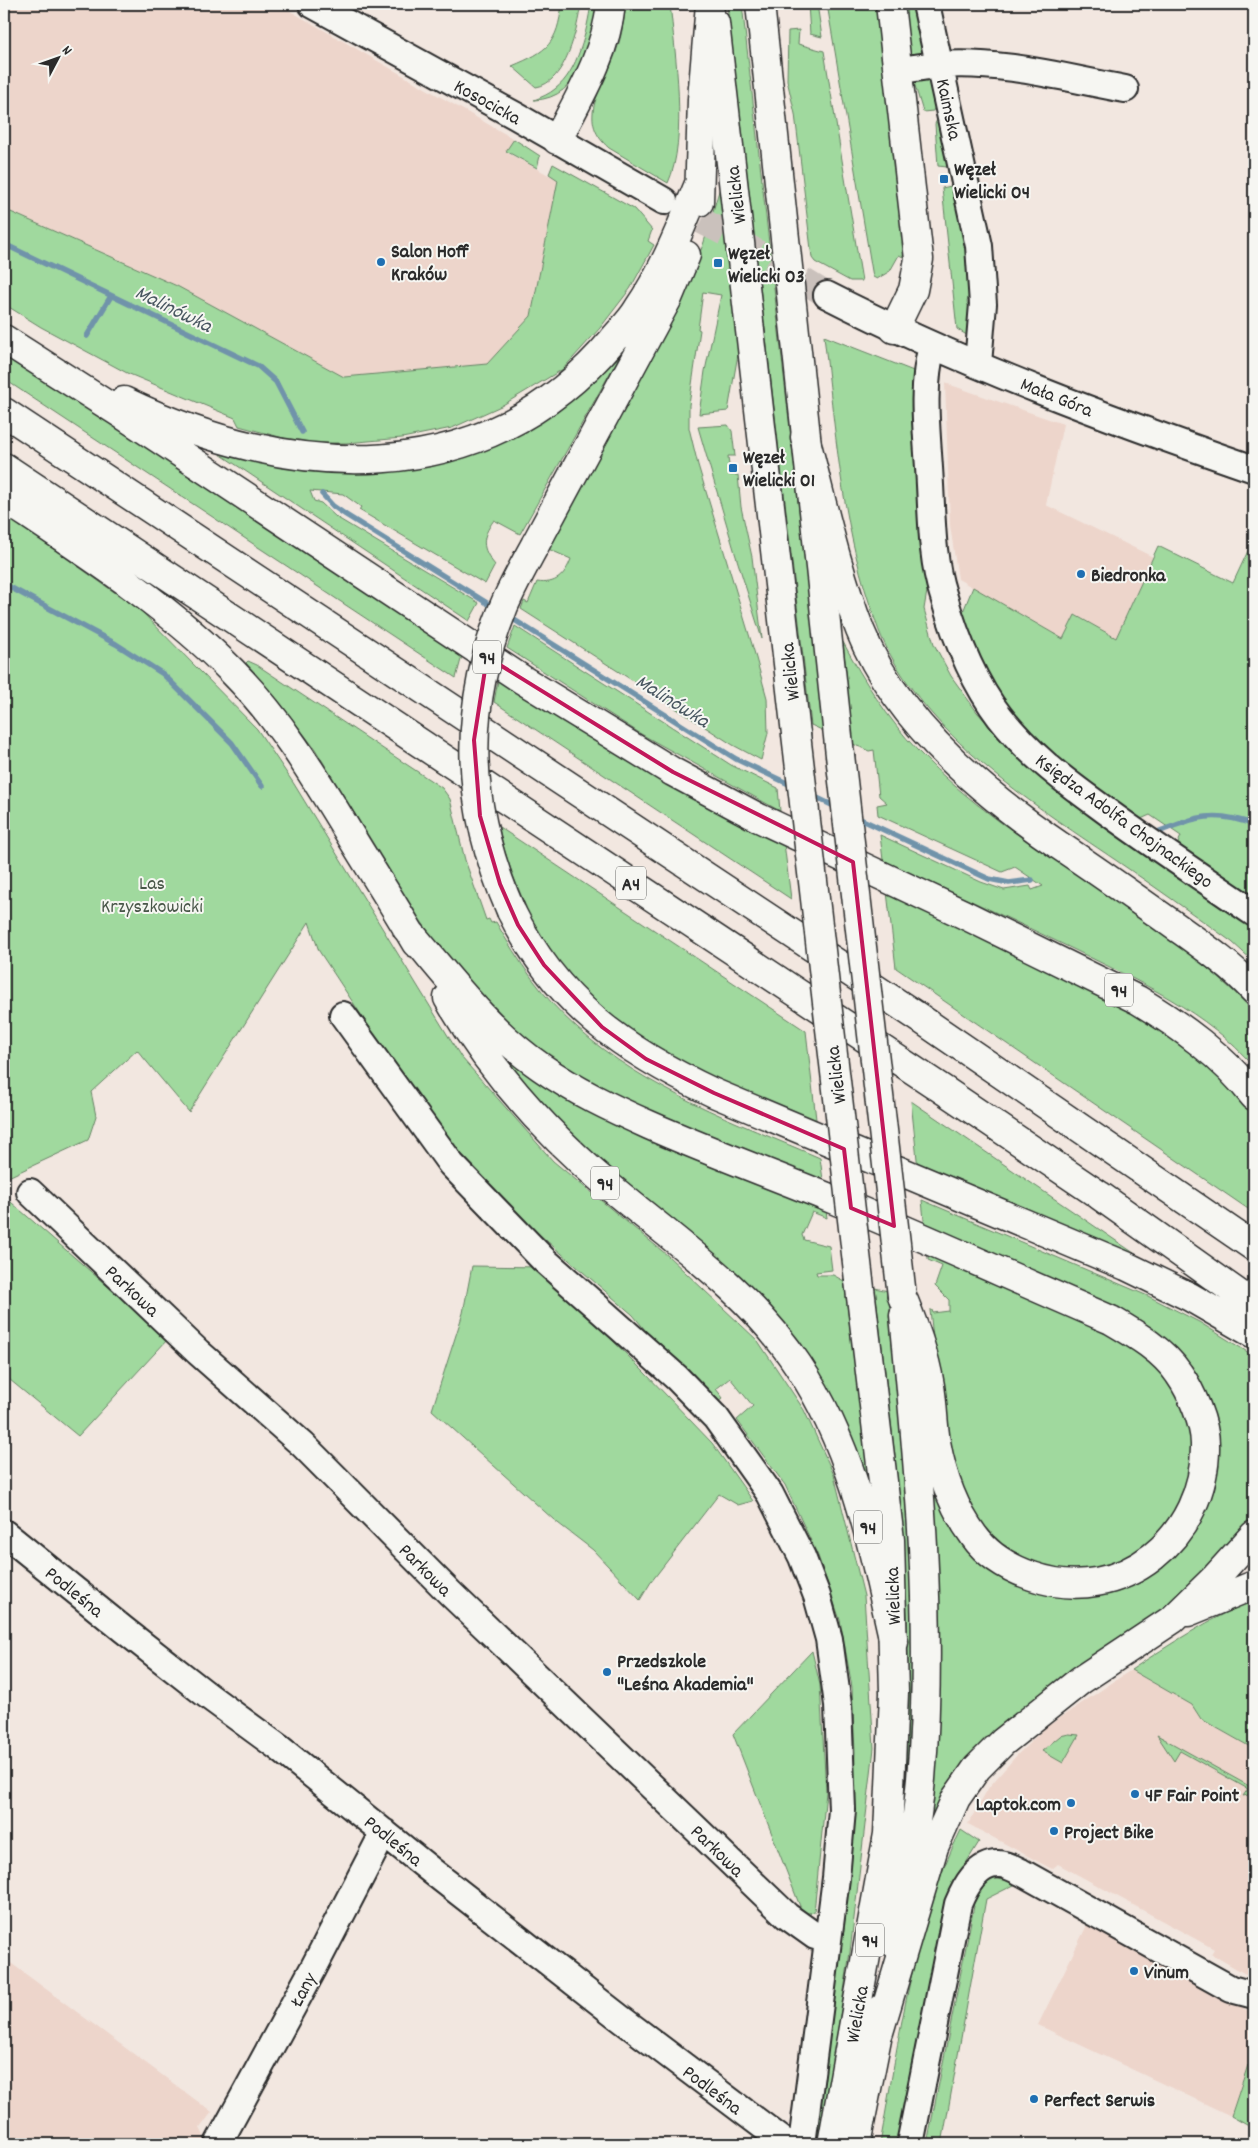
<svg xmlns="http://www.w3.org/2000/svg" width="1258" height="2148" font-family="Dekko,sans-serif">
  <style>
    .built { fill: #edd5cb }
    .green { fill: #a0d99e; stroke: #668264 }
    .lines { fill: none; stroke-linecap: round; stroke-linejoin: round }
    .stream { stroke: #7093aa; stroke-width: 5.5 }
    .minor-tunnel { stroke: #cac1bc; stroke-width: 26; stroke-dasharray: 26 13; stroke-linecap: butt }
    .minor-casing { stroke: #2b2b2b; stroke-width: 30 }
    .major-casing { stroke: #2b2b2b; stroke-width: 31 }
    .highway-casing { stroke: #2b2b2b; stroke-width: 31 }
    .minor { stroke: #f6f6f2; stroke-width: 26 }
    .major { stroke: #f6f6f2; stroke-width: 28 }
    .highway { stroke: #f6f6f2; stroke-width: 28 }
    .major-bridge-casing { stroke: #2b2b2b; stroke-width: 31; stroke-linecap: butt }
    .highway-bridge-casing { stroke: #2b2b2b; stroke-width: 31; stroke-linecap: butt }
    .major-bridge { stroke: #f6f6f2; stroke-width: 28 }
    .highway-bridge { stroke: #f6f6f2; stroke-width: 28 }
    .marked { fill: none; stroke: #c2185b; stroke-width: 4; stroke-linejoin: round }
    .poi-dot { fill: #1f6fb2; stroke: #f6f6f2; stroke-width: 2 }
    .labels { text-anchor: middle; stroke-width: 4; stroke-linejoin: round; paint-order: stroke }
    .shield { fill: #f6f6f2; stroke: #686867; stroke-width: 1 }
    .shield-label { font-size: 19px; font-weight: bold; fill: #2b2b2b }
    .street-label { font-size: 20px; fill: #2b2b2b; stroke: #f6f6f2 }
    .poi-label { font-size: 20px; font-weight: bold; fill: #2b2b2b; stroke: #f6f6f2; text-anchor: start }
    .park-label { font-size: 20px; fill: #485648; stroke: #f6f6f2 }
    .water-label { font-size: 21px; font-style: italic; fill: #485660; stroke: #f6f6f2 }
  </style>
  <rect width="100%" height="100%" fill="#f2e7e0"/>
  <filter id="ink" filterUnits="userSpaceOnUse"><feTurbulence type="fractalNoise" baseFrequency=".02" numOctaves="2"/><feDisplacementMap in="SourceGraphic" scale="10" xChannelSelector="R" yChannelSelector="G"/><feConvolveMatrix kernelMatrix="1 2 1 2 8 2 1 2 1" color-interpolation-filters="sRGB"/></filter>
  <g filter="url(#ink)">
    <path class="built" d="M4 4H278L514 139 506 152 558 180 531 316 487 364 344 377 177 286 4 209Z
      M945 383 1063 424 1046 505 1153 557 1116 638 1076 615 1063 639 958 579 950 525Z
      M1131 1670 1192 1705 1201 1719 1254 1749V1979L1211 1954 1214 1949 1058 1864 1052 1869 968 1824 989 1787 1017 1755 1045 1728Z
      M1089 1921 1254 2014V2069L1248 2065 1231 2116 1038 2025Z
      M4 1958 212 2112 200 2128 208 2144H4Z"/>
    <path class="green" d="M562 4H581C577 29 566 83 536 87L512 66C548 51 557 44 562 4Z
      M591 4H599C591 41 582 99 534 100 542 97 549 94 555 89 578 72 587 30 591 4Z
      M626 4H670C675 52 688 140 668 183L609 148C573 117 607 83 617 49 622 35 624 19 626 4Z
      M727 4H742L824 731 811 725Z
      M808 4H817L822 37 810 34Z
      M827 4H879L905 243 903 257 899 255 890 271 877 279 873 277Z
      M903 4H919L930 53 915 59 909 54Z
      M799 30 798 44 824 51 862 281H850L815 262 812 258 795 114 787 80 788 31Z
      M929 73 941 94 933 111 923 112 913 79Z
      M943 107 975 272 967 302 975 326 973 339 957 329 942 188 951 186 947 167 938 166 935 124Z
      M514 139 540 156 537 168 506 151Z
      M553 164 634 209 652 230 648 241 654 245 630 289 600 328 563 369 501 406 452 428 402 438 346 443H315L287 439 239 426 235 418 127 373 41 327 4 304V209L177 286 344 377 487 364 531 316 558 180 549 174Z
      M721 184 738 328V354L728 411 699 414 705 371 721 295 703 292 698 329 700 330 689 405V428L698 465 754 651 767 698 768 733 761 760 733 745 521 609 524 601 528 603 537 582C556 585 565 575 571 559L546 548 692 273 704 242Z
      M824 336 916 372 930 573 924 609 934 644 951 676 977 712 996 733 1087 813 1241 917 1254 929V962L1232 942C1193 914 1154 886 1114 859 1028 801 926 735 882 638 877 627 874 616 870 605 841 518 835 426 824 336Z
      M4 353 463 652 456 678 4 379Z
      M619 357 520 534 494 520C481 538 481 548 495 565L485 584 359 510 361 507 343 494 310 491 314 501 321 503 336 517 479 603 469 621 202 442C223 450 244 459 266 464 365 485 468 469 552 413 576 397 598 377 619 357Z
      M728 425 732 431 735 456H728L730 475H738L741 507 752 557 762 639 735 553 698 427Z
      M4 514 141 611 257 729 294 784 461 1057 553 1161 667 1255 758 1341 804 1410 834 1475 864 1596 874 1748 850 1952 820 2144H812L851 1859 855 1752 852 1687 840 1620 818 1556 785 1485 737 1420 753 1406 730 1378 716 1389 723 1398 717 1403 650 1336 633 1315 512 1211 432 1122 319 951 309 922 189 1112 137 1050 91 1092 96 1116 88 1140 4 1179Z
      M1254 538V900L1176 848 1181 836 1150 815 1134 822 1036 746 990 684 962 614 973 587 1063 639 1075 615 1116 638 1158 546 1233 583Z
      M515 626 731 765 778 788 780 811 641 734 507 648Z
      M843 642C864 681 887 718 918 751 1015 853 1157 908 1254 1012V1067C1208 1012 1138 981 1075 950 1011 919 947 890 883 860L880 835 981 882 1004 890 1030 886 1032 890 1043 886 1015 867 1002 872 878 815 877 805 887 803 879 796 874 750 869 751 853 744Z
      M248 661 257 665 442 788 450 799 465 860 486 920 489 919 491 923 496 922C518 961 543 998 577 1028 646 1090 736 1122 820 1158L824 1187 638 1109 569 1072 507 1026 445 956 421 921 315 749 282 705 246 663Z
      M499 675 784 843 791 899 494 702Z
      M499 827 806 1031 817 1128 670 1058 604 1013 564 972 524 911 526 907C515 881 504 855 499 827Z
      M887 892 1119 1003 1173 1036 1238 1093 1254 1114V1213L896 968Z
      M487 1038 826 1211 827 1218 812 1212 802 1235 804 1240 829 1246 832 1270 816 1272 817 1275H833L844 1281 871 1495 852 1439 838 1412 619 1179 550 1117Z
      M911 1101 1150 1264 918 1169Z
      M4 1196 168 1339 78 1436 4 1375Z
      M922 1200 1148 1296 1199 1322 1254 1356V1521C1230 1552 1196 1585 1165 1608 1115 1645 1060 1675 1013 1716 978 1747 954 1788 928 1827L931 1490 933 1488 942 1506 1076 1595 1200 1517 1188 1371 925 1230Z
      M928 1254 1079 1317 1139 1352 1168 1381 1179 1398 1191 1432 1193 1445 1187 1491 1160 1535 1115 1565 1068 1572 1022 1560 991 1538 964 1500 943 1428 930 1310H932L933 1313 949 1311V1300L935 1286 942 1266 928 1260Z
      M472 1266 540 1267 646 1374 712 1443 753 1501 738 1505 719 1494 651 1582 640 1600 593 1550 554 1520 432 1410 463 1313Z
      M875 1288 888 1291C900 1415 916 1540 914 1665 913 1740 904 1813 893 1887 899 1820 908 1752 908 1684 910 1551 890 1419 875 1288Z
      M1254 1599V1749L1201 1719 1192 1705 1131 1670C1170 1644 1211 1618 1254 1599Z
      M812 1651 820 1685 826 1792 814 1912 803 1914 733 1734Z
      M1069 1734 1079 1735 1063 1763 1042 1751 1060 1736Z
      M1157 1735 1249 1786 1253 1779 1254 1785 1248 1795 1243 1796 1248 1789 1180 1751 1174 1761Z
      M961 1830 979 1842 955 1881 903 2144H880C899 2041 913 1924 961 1830Z
      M989 1878 1020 1882 986 1899 942 2144H927L974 1906 967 1902Z
      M1248 2065 1254 2069V2129L1231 2116Z"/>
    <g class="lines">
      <path class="stream" d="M4 244 258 366 276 382 302 432
        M87 336 111 296
        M322 494 333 506 346 515 495 608
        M4 584 116 644 163 674 232 743 262 786
        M508 616 736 759 793 786
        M811 795 838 808
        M856 817 989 879 1009 883 1032 880
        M1155 833C1194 818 1213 809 1254 825"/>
      <path class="minor-tunnel" d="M667 203 727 234 827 295"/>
      <defs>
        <path id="minor" d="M312 4 516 116 664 201
          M926 4 979 246 983 304 978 364
          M898 70C911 69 925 66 939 65 1001 60 1065 78 1125 89
          M827 295C964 365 1109 419 1254 469
          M932 346C920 391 928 439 930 485 932 521 932 560 943 594 955 636 973 682 1000 717 1028 753 1062 779 1098 805 1149 843 1202 877 1254 913
          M343 1015 451 1164 543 1259 677 1378 716 1418 770 1494 802 1557 817 1596 829 1639 838 1705 842 1810 836 1878 802 2144
          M30 1192 198 1352 303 1445 451 1594 787 1916 815 1936 827 1939
          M4 1533 124 1630 207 1695 278 1747 433 1872 620 2018 787 2144
          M218 2144 313 1969 384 1832
          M910 2144 958 1904C965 1887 977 1863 999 1864 1006 1864 1015 1869 1021 1872L1231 1989 1254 1995"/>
        <path id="major" d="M760 4 840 755
          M890 4 919 259 913 290 894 329
          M715 23 796 734
          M557 140C580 96 606 54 611 4
          M895 1944C905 1889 916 1834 921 1779 934 1624 919 1469 904 1315
          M832 2144 888 1834 894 1693 890 1540 859 1280
          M856 2144 883 2008"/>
        <path id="highway" d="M699 202 702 99 710 4
          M4 339 123 415 523 680 673 772 759 818 963 914 1138 1000C1181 1026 1223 1056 1254 1096
          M124 401C290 481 483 494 612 341 620 331 631 321 638 309 664 271 681 227 699 184
          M4 412 918 1017 1254 1247
          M805 437C822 501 836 568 860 630 895 719 982 793 1060 846 1099 872 1137 899 1175 926 1203 946 1231 965 1254 990
          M4 467 945 1091 1099 1195 1254 1305
          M4 498C83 551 165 603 232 671 279 718 313 774 347 830 370 868 394 905 416 943
          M535 545 668 298 686 255
          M511 911C556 1003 624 1051 714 1093L1126 1266 1190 1297 1254 1334
          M407 929C449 978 487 1030 541 1067 575 1091 611 1108 649 1125 710 1152 771 1174 832 1199 926 1238 1018 1280 1111 1320 1135 1334 1163 1350 1179 1374 1191 1391 1205 1423 1205 1444 1207 1536 1122 1608 1032 1576 1009 1568 988 1556 974 1536 954 1509 942 1476 936 1442 933 1424 933 1405 930 1386 925 1354 914 1326 902 1296
          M448 998C490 1071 546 1133 610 1187 677 1243 749 1291 798 1365 854 1449 872 1545 894 1642
          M1188 1612 1254 1585
          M879 2032 934 1847 956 1798 977 1768 1003 1742 1081 1680 1173 1619 1216 1577 1254 1535"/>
      </defs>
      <use href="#minor" class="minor-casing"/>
      <use href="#major" class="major-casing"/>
      <use href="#highway" class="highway-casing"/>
      <use href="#minor" class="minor"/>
      <use href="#major" class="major"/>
      <use href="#highway" class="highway"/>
      <defs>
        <path id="major-bridge" d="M796 734 859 1280
          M840 755 902 1296"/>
        <path id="highway-bridge" d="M511 911C466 808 461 711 504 606 513 585 524 565 535 545"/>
      </defs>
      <use href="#major-bridge" class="major-bridge-casing"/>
      <use href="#highway-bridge" class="highway-bridge-casing"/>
      <use href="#major-bridge" class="major-bridge"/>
      <use href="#highway-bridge" class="highway-bridge"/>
    </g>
  </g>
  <path class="marked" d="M487 657 673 772 853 862 894 1226 851 1208 844 1149 714 1093 646 1059 602 1027 544 965 518 925 500 884 480 816 474 740Z"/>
  <g class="poi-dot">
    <rect x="939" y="174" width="10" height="10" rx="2.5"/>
    <circle cx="381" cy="262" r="5"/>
    <rect x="713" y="258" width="10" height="10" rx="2.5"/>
    <rect x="728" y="463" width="10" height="10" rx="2.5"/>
    <circle cx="1081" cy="574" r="5"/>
    <circle cx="607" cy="1672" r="5"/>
    <circle cx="1135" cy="1794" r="5"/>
    <circle cx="1071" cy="1803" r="5"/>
    <circle cx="1054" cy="1831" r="5"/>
    <circle cx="1134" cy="1971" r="5"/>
    <circle cx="1034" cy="2099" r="5"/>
  </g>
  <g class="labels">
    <g class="shield">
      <rect x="473" y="640.5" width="28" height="33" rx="4"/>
      <rect x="616" y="866.5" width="30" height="33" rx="4"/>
      <rect x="1105" y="973.5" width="28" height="33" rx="4"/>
      <rect x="591" y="1166.5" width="28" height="33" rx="4"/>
      <rect x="854" y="1510.5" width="28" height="33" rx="4"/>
      <rect x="856" y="1923.5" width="28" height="33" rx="4"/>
    </g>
    <g class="shield-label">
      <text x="487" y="664">94</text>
      <text x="631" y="890">A4</text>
      <text x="1119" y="997">94</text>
      <text x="605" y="1190">94</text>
      <text x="868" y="1534">94</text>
      <text x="870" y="1947">94</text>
    </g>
    <g class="street-label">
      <text transform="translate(488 101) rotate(29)" y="7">Kosocicka</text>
      <text transform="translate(950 109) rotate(78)" y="7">Kaimska</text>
      <text transform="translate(735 195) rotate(-97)" y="7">Wielicka</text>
      <text transform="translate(1057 396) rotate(22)" y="7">Mała Góra</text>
      <text transform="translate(789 672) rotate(-96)" y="7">Wielicka</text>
      <text transform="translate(1125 820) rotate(36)" y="7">Księdza Adolfa Chojnackiego</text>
      <text transform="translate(835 1075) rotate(-97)" y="7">Wielicka</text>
      <text transform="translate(133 1290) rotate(43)" y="7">Parkowa</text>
      <text transform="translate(426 1569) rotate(45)" y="7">Parkowa</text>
      <text transform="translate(75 1591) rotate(39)" y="7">Podleśna</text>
      <text transform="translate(892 1596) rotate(-92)" y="7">Wielicka</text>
      <text transform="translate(394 1840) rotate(39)" y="7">Podleśna</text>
      <text transform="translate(718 1850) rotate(44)" y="7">Parkowa</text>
      <text transform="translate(302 1989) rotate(-62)" y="7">Łany</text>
      <text transform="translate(856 2014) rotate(-80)" y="7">Wielicka</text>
      <text transform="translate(713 2089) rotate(37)" y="7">Podleśna</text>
    </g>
    <g class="poi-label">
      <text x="954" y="175">Węzeł<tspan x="954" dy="23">Wielicki 04</tspan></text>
      <text x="391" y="257">Salon Hoff<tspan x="391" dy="23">Kraków</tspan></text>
      <text x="728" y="259">Węzeł<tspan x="728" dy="23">Wielicki 03</tspan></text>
      <text x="743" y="463">Węzeł<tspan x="743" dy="23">Wielicki 01</tspan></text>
      <text x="1091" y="581">Biedronka</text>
      <text x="617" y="1667">Przedszkole<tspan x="617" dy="23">"Leśna Akademia"</tspan></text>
      <text x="1145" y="1801">4F Fair Point</text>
      <text x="1061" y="1810" text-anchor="end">Laptok.com</text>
      <text x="1064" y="1838">Project Bike</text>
      <text x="1144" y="1978">Vinum</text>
      <text x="1044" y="2106">Perfect Serwis</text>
    </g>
    <g class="park-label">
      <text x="152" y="889">Las<tspan x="152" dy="23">Krzyszkowicki</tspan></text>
    </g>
    <g class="water-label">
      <text transform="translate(174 308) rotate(26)" y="7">Malinówka</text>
      <text transform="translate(673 700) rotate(32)" y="7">Malinówka</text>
    </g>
  </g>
  <rect width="1258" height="2148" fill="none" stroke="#f6f6f2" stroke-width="20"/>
  <rect x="10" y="10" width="1238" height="2128" fill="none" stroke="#2b2b2b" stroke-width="2" filter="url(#ink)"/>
  <g transform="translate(58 58) rotate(49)" stroke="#f6f6f2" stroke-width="4" paint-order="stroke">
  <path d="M0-4L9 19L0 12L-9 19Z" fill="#2b2b2b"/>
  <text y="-8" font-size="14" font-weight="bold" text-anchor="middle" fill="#2b2b2b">N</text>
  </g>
</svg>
